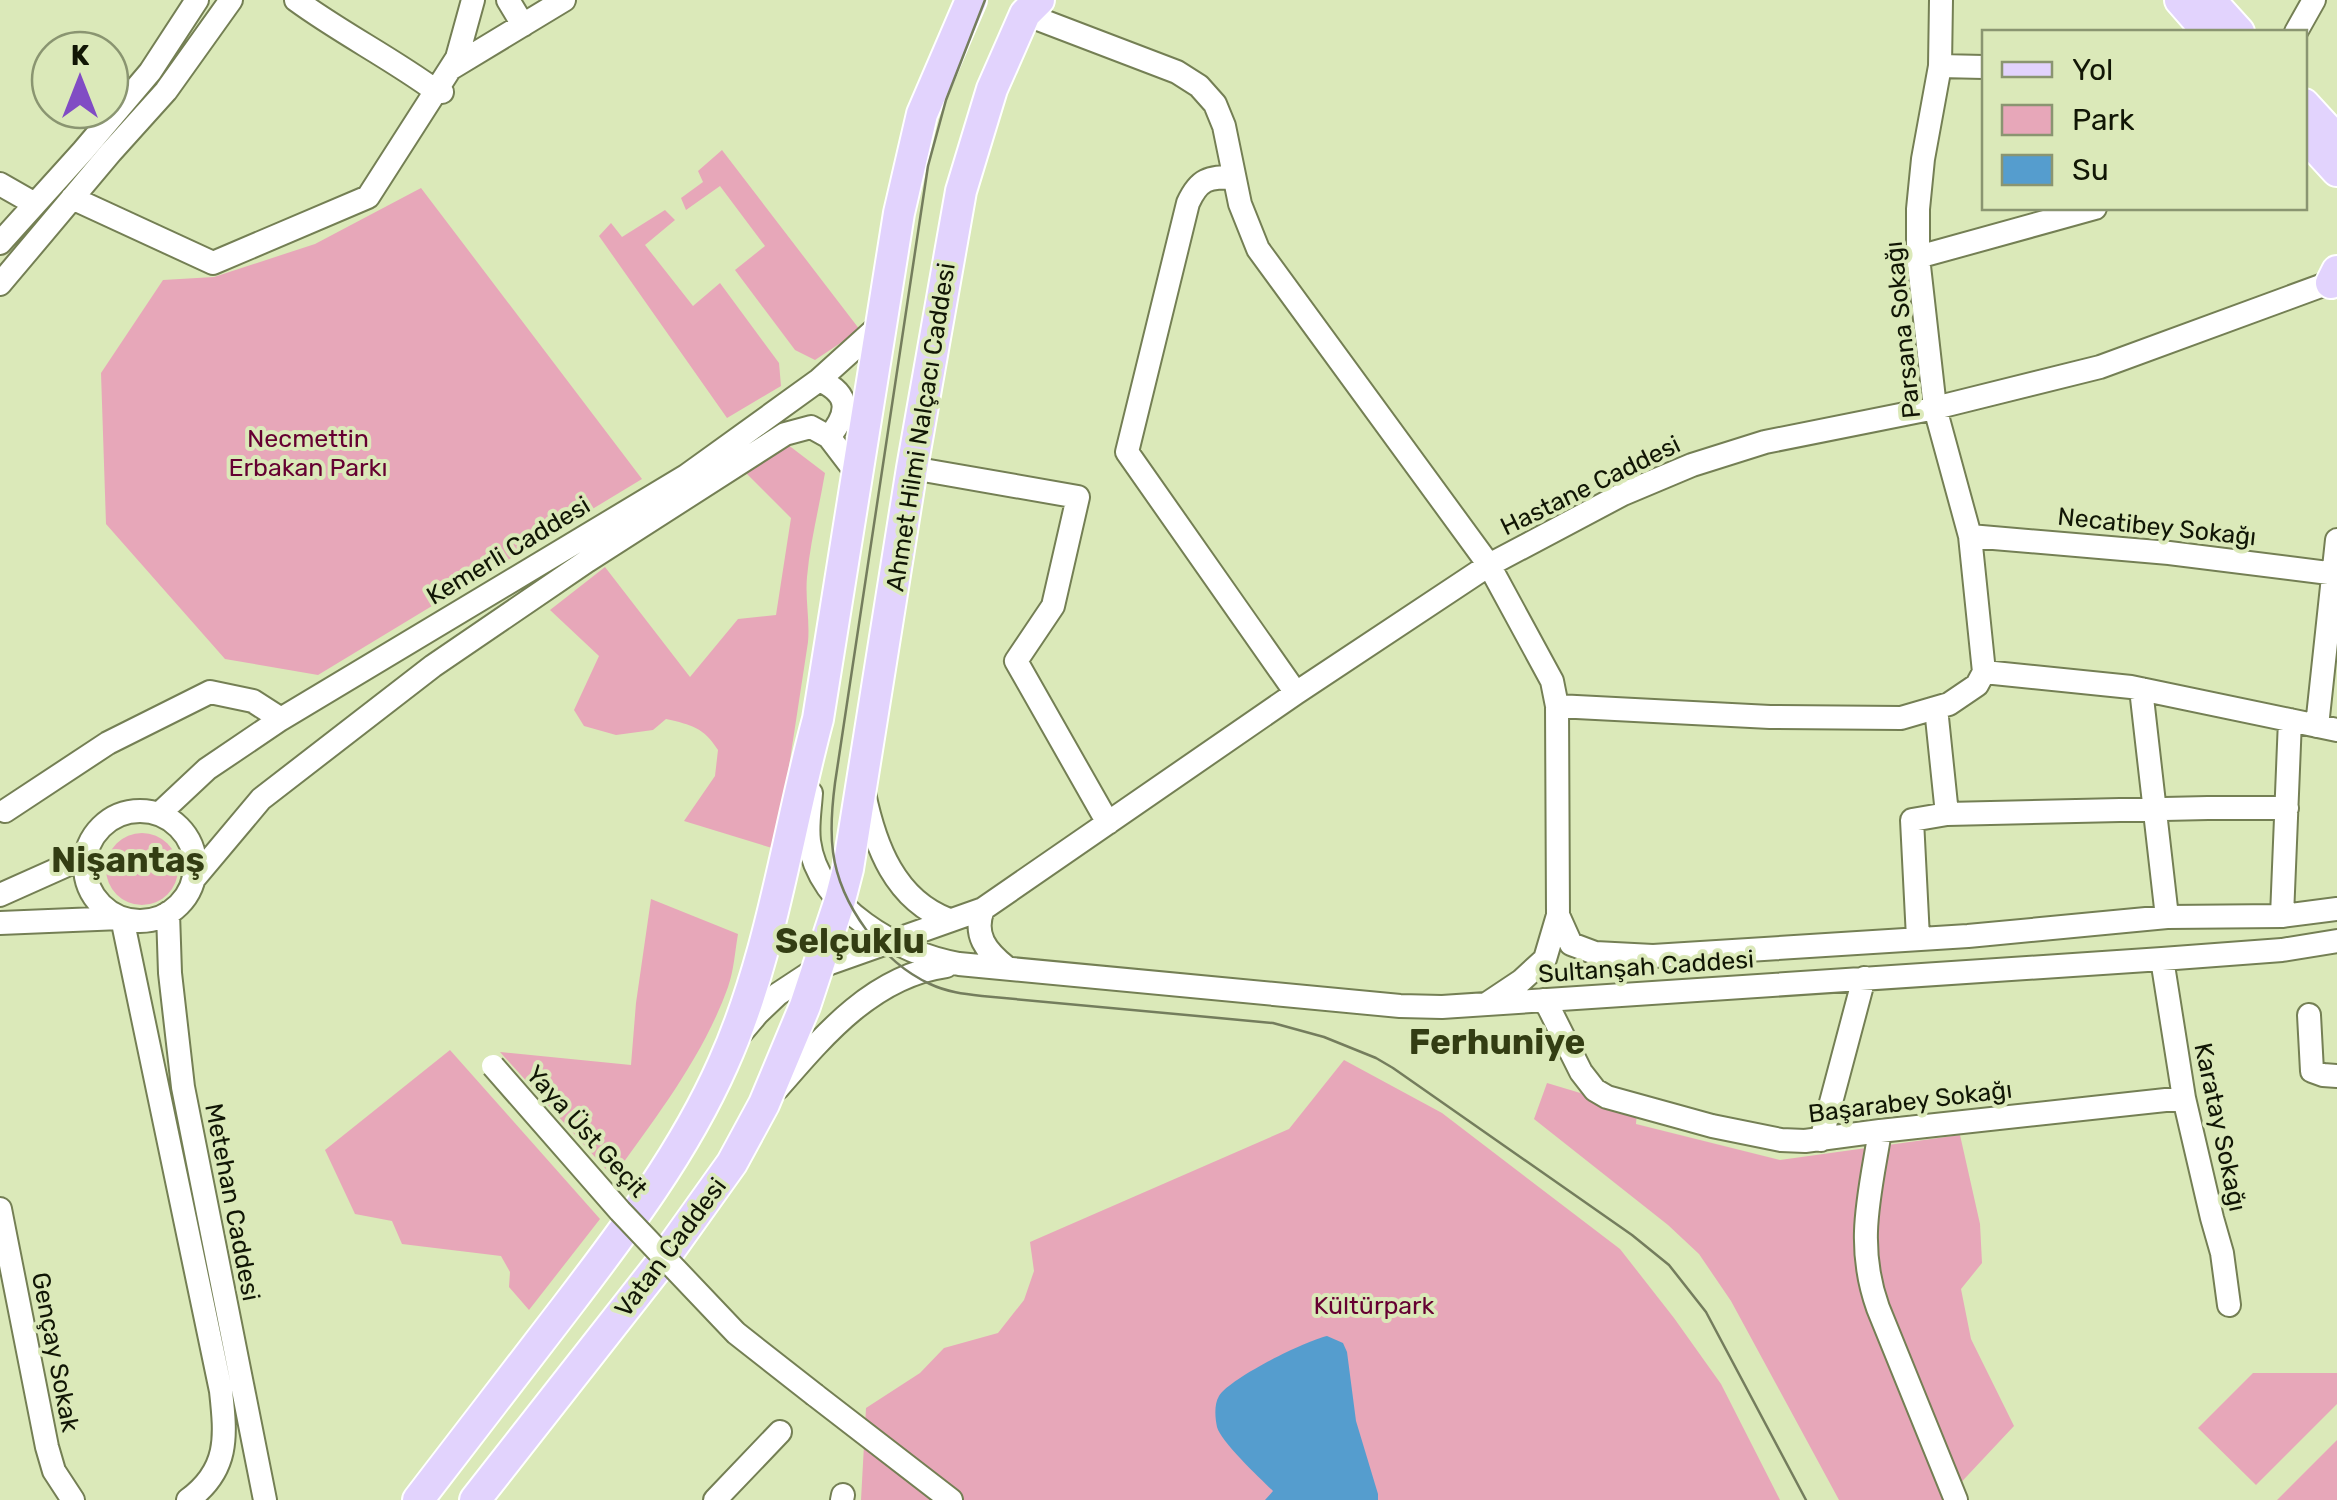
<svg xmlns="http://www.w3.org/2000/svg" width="2337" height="1500" font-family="Rubik,sans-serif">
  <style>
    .green { fill: #e7a7b9 }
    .water { fill: #559dce }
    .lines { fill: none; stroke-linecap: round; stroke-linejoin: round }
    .minor-casing { stroke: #747f54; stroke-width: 26 }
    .major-casing { stroke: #fff; stroke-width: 34 }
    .minor { stroke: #fff; stroke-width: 22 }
    .major { stroke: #e2d3fd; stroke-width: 30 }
    .tram { stroke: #747d5d; stroke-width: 2.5 }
    .minor-bridge-casing { stroke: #747f54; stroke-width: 26; stroke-linecap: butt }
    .minor-bridge { stroke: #fff; stroke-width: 22 }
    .labels { text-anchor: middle; stroke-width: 8; stroke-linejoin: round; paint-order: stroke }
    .street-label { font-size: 25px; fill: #111605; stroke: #dbe9b9 }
    .park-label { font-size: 25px; fill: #650031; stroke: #dbe9b9 }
    .district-label { font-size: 35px; font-weight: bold; fill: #333d13; stroke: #dbe9b9 }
  </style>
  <rect width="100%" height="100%" fill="#dbe9b9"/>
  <path class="green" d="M722 150 860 330 815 360 795 350 735 270 765 246 720 186 686 210 681 198 703 182 698 171Z
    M421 188 642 479 318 675 225 659 106 524 101 373 163 280 214 277 315 244Z
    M665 210 675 220 645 245 693 306 720 283 779 363 781 386 727 418 599 236 611 223 622 237Z
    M779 438 825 473C819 508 810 543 807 577 805 599 810 620 808 642L779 832 772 848 684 821 715 776 718 750C703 727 692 725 666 719L653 730 616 735 584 726 574 710 599 656 550 610 605 567 690 677 738 619 776 615 791 518 740 467Z
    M106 869a36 36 0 1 1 72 0a36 36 0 1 1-72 0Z
    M651 899 738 934C735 951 734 970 728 987 703 1057 656 1117 613 1177L500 1052 631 1065 636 1003Z
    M450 1050 600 1219 529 1310 509 1287 510 1272 501 1256 402 1244 392 1221 355 1214 325 1150Z
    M1344 1060 1442 1113 1620 1249 1674 1318 1721 1384 1780 1500H861L866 1408 920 1373 944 1348 998 1333 1024 1300 1034 1271 1030 1242 1289 1129Z
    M1547 1083 1637 1110 1636 1124 1780 1160 1960 1135 1980 1224 1982 1263 1961 1289 1971 1339 2014 1426 1953 1491 1956 1500H1839L1731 1301 1699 1254 1668 1225 1534 1119Z
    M2253 1373H2337V1404L2256 1485 2198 1428Z
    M2337 1440V1500H2277Z"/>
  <path class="water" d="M1327 1336 1343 1343 1347 1352 1356 1421 1378 1494V1500H1265L1273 1491C1260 1478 1221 1442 1217 1427 1215 1418 1214 1404 1219 1396 1230 1378 1305 1341 1327 1336Z"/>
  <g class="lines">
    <defs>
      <path id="minor" d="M296 0C341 33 391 58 436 91L442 92
        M508 0 523 25
        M1025 14 1177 72 1199 86 1215 104 1224 126 1240 204 1258 249 1489 565 1552 681 1557 706 1558 915 1545 959 1521 981 1488 1003
        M2296 32 2314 0
        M1940 66 1984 67
        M450 69 564 0
        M1234 177C1208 177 1199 179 1188 203L1127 452 1296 693
        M0 184 35 204
        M72 198 213 263 368 197 457 58 473 0
        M0 243 83 151 150 72 197 0
        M1918 257 2095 208
        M0 284 111 152 166 91 231 0
        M819 380C851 394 849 413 829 437
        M912 468 1078 497 1053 606 1016 661 1108 823
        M1970 536 2169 553 2337 574
        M1984 672 2131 687 2337 730
        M2141 689 2167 917
        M1557 706 1770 717 1901 718 1949 704 1977 685 1984 672 1970 536 1935 408 1918 257V209L1923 159 1940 66 1941 0
        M1936 708 1947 814
        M2317 726 2337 540
        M811 793C810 809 807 825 809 841 818 908 899 954 959 964L1400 1006 1442 1007 2162 959 2282 950 2337 941
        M864 793C875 846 895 900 949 920
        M5 811 108 743 210 692 253 701 281 719
        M85 866a55 55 0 1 1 110 0a55 55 0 1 1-110 0Z
        M159 814 207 769 281 719 686 476 819 380 880 325
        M193 880 261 799 433 666 587 561 785 434 811 427 829 437 858 475
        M0 895 85 857
        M983 909C973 935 986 951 1006 967
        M168 913 170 973 183 1087 265 1500
        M1558 915 1571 944 1595 953 1653 956 1968 936 2167 917 2282 916 2337 909
        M2282 916 2290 720
        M122 918 221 1391C226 1437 229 1470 188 1500
        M0 923 121 918
        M1918 938 1912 820 1947 814 2208 808H2287
        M2162 959 2184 1098 2212 1218 2222 1253 2229 1305
        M1543 1000 1549 1008 1581 1072 1595 1090 1607 1097 1712 1126 1781 1140 1805 1141 1880 1131 2184 1098
        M2309 1015 2312 1071 2323 1075 2337 1076
        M742 1032 758 1013 778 994 819 967 983 909 1296 693 1489 565 1623 494 1692 465 1765 442 1935 408 2100 367 2337 280
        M778 1088C823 1036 873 976 946 966
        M1880 1131C1870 1194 1855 1244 1878 1308L1956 1500
        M1821 1140 1864 978
        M0 1209 47 1447 54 1471 73 1500
        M815 1395 951 1500
        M715 1500 780 1432
        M842 1500 843 1495"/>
      <path id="major" d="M2180 0 2208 32
        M2210 0 2239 32
        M2304 104 2337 140
        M2304 135 2337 171
        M2331 283 2337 271
        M418 1500C468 1435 517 1371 567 1306 625 1230 684 1152 723 1064 772 955 787 834 818 719L899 213 922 114 971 0
        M475 1500 660 1264 732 1163 764 1104 805 1006 840 900 848 869 912 468 961 191 992 89 1025 14 1039 0"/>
    </defs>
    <use href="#minor" class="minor-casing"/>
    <use href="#major" class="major-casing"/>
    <use href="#minor" class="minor"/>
    <use href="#major" class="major"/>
    <path class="tram" d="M985 0 946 100 928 166 835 783C832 806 830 830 833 852 840 905 882 962 930 984 947 992 964 994 982 996L1273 1023 1324 1037 1376 1058 1393 1068 1632 1235 1669 1265 1706 1312 1806 1500"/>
    <defs>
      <path id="minor-bridge" d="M493 1066 620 1211 736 1333 815 1395"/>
    </defs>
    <use href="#minor-bridge" class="minor-bridge-casing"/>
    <use href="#minor-bridge" class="minor-bridge"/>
  </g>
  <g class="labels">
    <g class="street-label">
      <text transform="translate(1902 330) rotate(-96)" y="9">Parsana Sokağı</text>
      <text transform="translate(920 427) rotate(-81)" y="9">Ahmet Hilmi Nalçacı Caddesi</text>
      <text transform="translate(1590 485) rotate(-26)" y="9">Hastane Caddesi</text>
      <text transform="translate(2157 526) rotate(6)" y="9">Necatibey Sokağı</text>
      <text transform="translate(508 550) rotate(-31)" y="9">Kemerli Caddesi</text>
      <text transform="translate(1646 966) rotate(-4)" y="9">Sultanşah Caddesi</text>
      <text transform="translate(1910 1101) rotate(-7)" y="9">Başarabey Sokağı</text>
      <text transform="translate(2221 1127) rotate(78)" y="9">Karatay Sokağı</text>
      <text transform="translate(587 1131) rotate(48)" y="9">Yaya Üst Geçit</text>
      <text transform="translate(233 1202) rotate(79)" y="9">Metehan Caddesi</text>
      <text transform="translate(670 1247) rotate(-53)" y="9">Vatan Caddesi</text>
      <text transform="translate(56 1352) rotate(79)" y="9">Gençay Sokak</text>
    </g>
    <g class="park-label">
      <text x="308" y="447">Necmettin<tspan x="308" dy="29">Erbakan Parkı</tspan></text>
      <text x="1374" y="1314">Kültürpark</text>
    </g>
    <g class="district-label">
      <text x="128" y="872">Nişantaş</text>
      <text x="850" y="953">Selçuklu</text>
      <text x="1497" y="1054">Ferhuniye</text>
    </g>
  </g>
  <rect x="1982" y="30" width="325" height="180" fill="#dbe9b9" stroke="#8a9571" stroke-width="2.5"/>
  <rect x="2002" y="62" width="50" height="15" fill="#e2d3fd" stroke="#8a9571" stroke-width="2.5"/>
  <text x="2072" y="80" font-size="30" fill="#111605">Yol</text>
  <rect x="2002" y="105" width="50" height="30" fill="#e7a7b9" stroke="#8a9571" stroke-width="2.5"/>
  <text x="2072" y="130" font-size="30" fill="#111605">Park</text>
  <rect x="2002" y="155" width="50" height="30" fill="#559dce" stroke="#8a9571" stroke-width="2.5"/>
  <text x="2072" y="180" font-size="30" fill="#111605">Su</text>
  <g transform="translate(80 80)"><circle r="48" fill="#dbe9b9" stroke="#8a9571" stroke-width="2.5"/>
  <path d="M0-8L18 38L0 25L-18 38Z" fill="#814cc4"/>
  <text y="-15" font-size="28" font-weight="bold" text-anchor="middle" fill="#111605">K</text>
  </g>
</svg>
